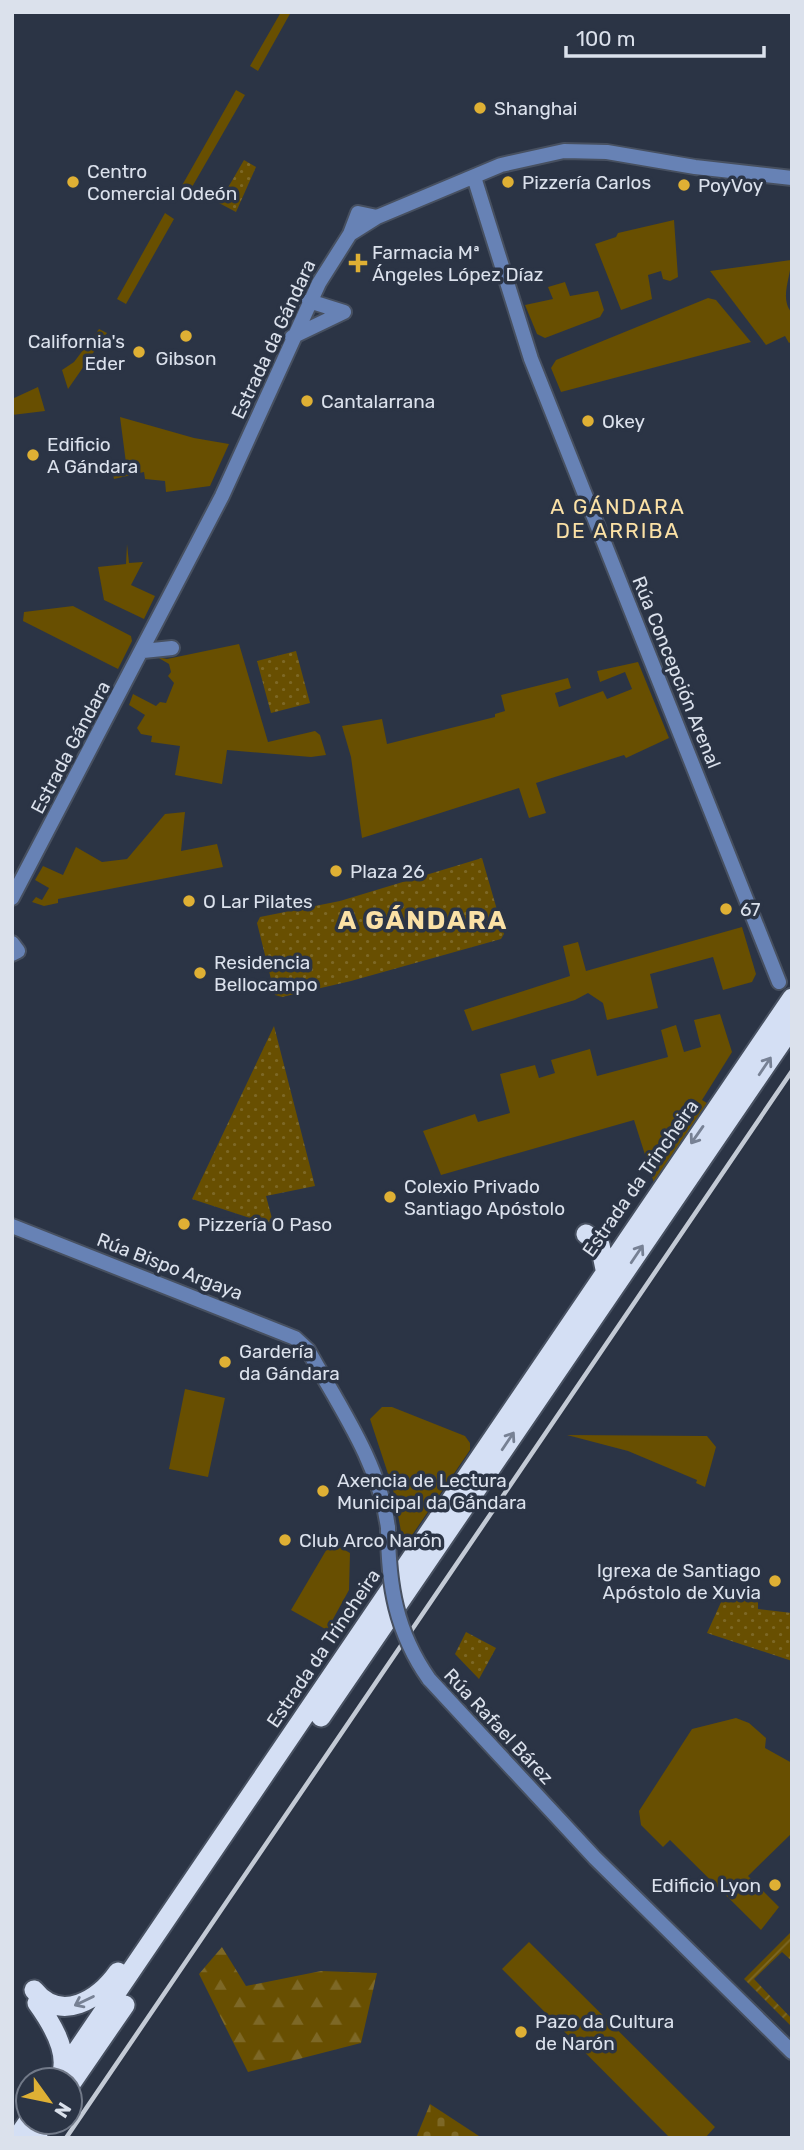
<svg xmlns="http://www.w3.org/2000/svg" width="804" height="2150" font-family="Rubik,sans-serif">
  <style>
    .grass { fill: #684f01 }
    .forest { fill: url(#forest-firs) }
    .cemetery { fill: url(#cemetery-stones) }
    .park { fill: url(#park-dots) }
    .garden { fill: url(#garden-furrows) }
    .lines { fill: none; stroke-linecap: round; stroke-linejoin: round }
    .tertiary-casing { stroke: #475060; stroke-width: 18 }
    .trunk-casing { stroke: #475060; stroke-width: 23 }
    .tertiary { stroke: #6782b5; stroke-width: 14 }
    .trunk { stroke: #d4dff4; stroke-width: 19 }
    .rail { stroke: #c3cad5; stroke-width: 4.5 }
    .tertiary-bridge-casing { stroke: #475060; stroke-width: 18; stroke-linecap: butt }
    .tertiary-bridge { stroke: #6782b5; stroke-width: 14 }
    .oneway { stroke: #778194 }
    .poi-dot { fill: #dfb034; stroke: #2b3445; stroke-width: 2.5 }
    .labels { text-anchor: middle; stroke-width: 7; stroke-linejoin: round; paint-order: stroke }
    .poi-label { font-size: 19px; fill: #dbe1ec; stroke: #2b3445; text-anchor: start }
    .street-label { font-size: 19px; fill: #dbe1ec; stroke: #2b3445 }
    .neighbourhood-label { font-size: 21px; letter-spacing: 2px; fill: #fbe1a6; stroke: #2b3445 }
    .district-label { font-size: 26px; font-weight: bold; letter-spacing: 2px; fill: #fbe1a6; stroke: #2b3445 }
  </style>
  <defs>
    <pattern id="forest-firs" width="22" height="20" patternUnits="userSpaceOnUse" patternTransform="scale(1.75)"><rect width="22" height="20" fill="#684f01"/><path d="M5 1l3.5 6h-7zM16 11l3.5 6h-7z" fill="#7d6826"/></pattern>
    <pattern id="cemetery-stones" width="16" height="16" patternUnits="userSpaceOnUse" patternTransform="scale(1.75)"><rect width="16" height="16" fill="#684f01"/><path d="M2 7V4a2 2 0 0 1 4 0v3zM10 15v-3a2 2 0 0 1 4 0v3z" fill="#7d6826"/></pattern>
    <pattern id="park-dots" width="8" height="8" patternUnits="userSpaceOnUse" patternTransform="scale(1.75)"><rect width="8" height="8" fill="#684f01"/><path d="M2 2h.1M6 6h.1" fill="none" stroke="#7d6826" stroke-width="1.8" stroke-linecap="round"/></pattern>
    <pattern id="garden-furrows" width="10" height="10" patternUnits="userSpaceOnUse" patternTransform="scale(1.75)"><rect width="10" height="10" fill="#684f01"/><path d="M-1 1l2-2M0 10L10 0M9 11l2-2" fill="none" stroke="#7d6826"/></pattern>
  </defs>
  <rect width="100%" height="100%" fill="#2b3445"/>
  <path class="grass" d="M281 12H291L258 71 250 66Z
    M236 90 245 95 188 194 180 189Z
    M165 213 174 219 126 304 117 299Z
    M674 220 678 277 670 281 663 279 661 271 648 275 652 299 621 310 595 244 616 237 618 233Z
    M791 260C791 278 779 298 792 313V341L789 343 785 336 766 345 710 271Z
    M565 282 570 296 598 291 604 310 600 317 545 338 537 334 525 305 553 299 548 287Z
    M708 298 716 300 751 342 561 392 551 368 556 360Z
    M99 329 107 333 68 389 62 370 74 362Z
    M38 387 45 411 12 415V399Z
    M120 417 194 438 229 444 210 486 166 492 165 481 145 479 144 472 114 479 111 466 126 463Z
    M127 544 129 563 143 562 131 585 155 596 144 619 104 600 98 567 126 564Z
    M73 606 131 636 132 641 118 669 23 621 24 612Z
    M239 644 268 742 315 731 320 735 326 755 311 757 227 750 222 784 175 775 180 746 151 742 152 736 141 734 137 728 145 715 129 705 133 694 156 706 160 702 166 703 174 683 168 676 171 672 169 664 157 657 167 659Z
    M638 662 669 738 626 758 624 755 536 783 546 813 529 818 519 788 362 838 351 757 342 726 382 719 387 744 495 717V714L505 711 501 695 568 678 571 688 555 693 559 707 603 691 607 699 632 689 625 672 600 682 597 671Z
    M185 812 181 851 217 844 223 867 58 899V903L44 906 32 902 36 897 42 900 49 888 35 880 43 866 63 875 76 847 102 862 127 859 165 814Z
    M742 927 756 974 752 982 723 990 713 957 650 974 658 1008 607 1020 603 1003 588 993 575 1000 472 1031 464 1010 570 976 563 946 578 942 586 971Z
    M720 1014 732 1052 702 1100 707 1103 654 1183 634 1120 441 1175 423 1131 475 1114 478 1122 510 1113 500 1074 535 1065 539 1078 555 1073 551 1060 590 1049 597 1076 668 1057 661 1030 676 1025 684 1052 701 1047 694 1020Z
    M185 1389 225 1398 208 1477 169 1469Z
    M382 1407H392L465 1436 470 1443V1450L404 1547 393 1489 370 1419Z
    M567 1435 707 1436 716 1447 705 1487 696 1483 697 1480 628 1451Z
    M331 1542 350 1553 349 1590 327 1630 291 1610Z
    M736 1718 749 1723 766 1738 765 1748 792 1763V1833L748 1876 779 1907 761 1930 670 1840 663 1847 641 1825 639 1811 692 1729Z
    M529 1942 715 2127 705 2138H670L502 1969Z"/>
  <path class="forest" d="M222 1947 246 1986 321 1971 377 1973 361 2043 248 2072 199 1974Z"/>
  <path class="cemetery" d="M430 2104 482 2138H416Z"/>
  <path class="park" d="M244 160 256 167 236 212 219 203Z
    M296 651 310 703 271 713 257 661Z
    M482 858 504 934 501 939 351 981 282 997 275 995 257 923 260 917 340 901Z
    M274 1026 315 1186 266 1196 274 1226 192 1199Z
    M727 1589 758 1599V1609L792 1613V1661L707 1633Z
    M466 1632 496 1648 479 1679 455 1654Z"/>
  <path class="garden" d="M792 1931V1961L782 1952 754 1979 792 2019V2027L744 1979Z"/>
  <g class="lines">
    <defs>
      <path id="tertiary" d="M474 177 531 359 779 982
        M350 234 358 213 377 217
        M309 301 344 312
        M292 337 344 312
        M143 651 172 648
        M12 898 222 496 319 283 350 234 377 217 501 165 564 151 607 152 695 167 792 178
        M12 943 18 951 12 954
        M12 1226 295 1338 308 1350C339 1406 380 1464 388 1528
        M429 1679 595 1858 792 2052"/>
      <path id="trunk" d="M586 1234 600 1245 605 1269
        M321 1717 792 1027
        M34 1990C61 2024 99 1999 118 1972
        M37 2003C50 2021 68 2049 62 2072
        M57 2080 792 998
        M70 2085 125 2005
        M17 2138 28 2122
        M34 2138 45 2122"/>
    </defs>
    <use href="#tertiary" class="tertiary-casing"/>
    <use href="#trunk" class="trunk-casing"/>
    <use href="#tertiary" class="tertiary"/>
    <use href="#trunk" class="trunk"/>
    <path class="rail" d="M66 2138 792 1071"/>
    <defs>
      <path id="tertiary-bridge" d="M388 1528C388 1585 396 1632 429 1679"/>
    </defs>
    <use href="#tertiary-bridge" class="tertiary-bridge-casing"/>
    <use href="#tertiary-bridge" class="tertiary-bridge"/>
  </g>
  <defs><path id="oneway-shaft" d="M-6 0H5M1.5-3L5.5 0L1.5 3" fill="none" stroke-width="1.6" stroke-linecap="round" stroke-linejoin="round" transform="scale(1.75)"/></defs>
  <g class="oneway">
    <use href="#oneway-shaft" transform="translate(765 1066) rotate(-56)"/>
    <use href="#oneway-shaft" transform="translate(697 1135) rotate(125)"/>
    <use href="#oneway-shaft" transform="translate(637 1254) rotate(-56)"/>
    <use href="#oneway-shaft" transform="translate(508 1441) rotate(-56)"/>
    <use href="#oneway-shaft" transform="translate(84 2001) rotate(154)"/>
  </g>
  <g class="poi-dot">
    <circle cx="480" cy="108" r="7"/>
    <circle cx="73" cy="182" r="7"/>
    <circle cx="508" cy="182" r="7"/>
    <circle cx="684" cy="185" r="7"/>
    <path d="M354.5 252.5h7v7h7v7h-7v7h-7v-7h-7v-7h7z"/>
    <circle cx="186" cy="336" r="7"/>
    <circle cx="139" cy="352" r="7"/>
    <circle cx="307" cy="401" r="7"/>
    <circle cx="588" cy="421" r="7"/>
    <circle cx="33" cy="455" r="7"/>
    <circle cx="336" cy="871" r="7"/>
    <circle cx="189" cy="901" r="7"/>
    <circle cx="726" cy="909" r="7"/>
    <circle cx="200" cy="973" r="7"/>
    <circle cx="390" cy="1197" r="7"/>
    <circle cx="184" cy="1224" r="7"/>
    <circle cx="225" cy="1362" r="7"/>
    <circle cx="323" cy="1491" r="7"/>
    <circle cx="285" cy="1540" r="7"/>
    <circle cx="775" cy="1581" r="7"/>
    <circle cx="775" cy="1885" r="7"/>
    <circle cx="521" cy="2032" r="7"/>
  </g>
  <g class="labels">
    <g class="poi-label">
      <text x="494" y="115">Shanghai</text>
      <text x="87" y="178">Centro<tspan x="87" dy="22">Comercial Odeón</tspan></text>
      <text x="522" y="189">Pizzería Carlos</text>
      <text x="698" y="192">PoyVoy</text>
      <text x="372" y="259">Farmacia Mª<tspan x="372" dy="22">Ángeles López Díaz</tspan></text>
      <text x="125" y="348" text-anchor="end">California's<tspan x="125" dy="22">Eder</tspan></text>
      <text x="186" y="365" text-anchor="middle">Gibson</text>
      <text x="321" y="408">Cantalarrana</text>
      <text x="602" y="428">Okey</text>
      <text x="47" y="451">Edificio<tspan x="47" dy="22">A Gándara</tspan></text>
      <text x="350" y="878">Plaza 26</text>
      <text x="203" y="908">O Lar Pilates</text>
      <text x="740" y="916">67</text>
      <text x="214" y="969">Residencia<tspan x="214" dy="22">Bellocampo</tspan></text>
      <text x="404" y="1193">Colexio Privado<tspan x="404" dy="22">Santiago Apóstolo</tspan></text>
      <text x="198" y="1231">Pizzería O Paso</text>
      <text x="239" y="1358">Gardería<tspan x="239" dy="22">da Gándara</tspan></text>
      <text x="337" y="1487">Axencia de Lectura<tspan x="337" dy="22">Municipal da Gándara</tspan></text>
      <text x="299" y="1547">Club Arco Narón</text>
      <text x="761" y="1577" text-anchor="end">Igrexa de Santiago<tspan x="761" dy="22">Apóstolo de Xuvia</tspan></text>
      <text x="761" y="1892" text-anchor="end">Edificio Lyon</text>
      <text x="535" y="2028">Pazo da Cultura<tspan x="535" dy="22">de Narón</tspan></text>
    </g>
    <g class="street-label">
      <text transform="translate(273 339) rotate(-65)" y="7">Estrada da Gándara</text>
      <text transform="translate(677 672) rotate(68)" y="7">Rúa Concepción Arenal</text>
      <text transform="translate(70 747) rotate(-62)" y="7">Estrada Gándara</text>
      <text transform="translate(640 1178) rotate(-55)" y="7">Estrada da Trincheira</text>
      <text transform="translate(170 1266) rotate(21)" y="7">Rúa Bispo Argaya</text>
      <text transform="translate(323 1648) rotate(-56)" y="7">Estrada da Trincheira</text>
      <text transform="translate(499 1726) rotate(47)" y="7">Rúa Rafael Bárez</text>
    </g>
    <g class="neighbourhood-label">
      <text x="618" y="514">A GÁNDARA<tspan x="618" dy="24">DE ARRIBA</tspan></text>
    </g>
    <g class="district-label">
      <text x="423" y="929">A GÁNDARA</text>
    </g>
  </g>
  <rect width="804" height="2150" fill="none" stroke="#dbe1ec" stroke-width="28"/>
  <g transform="translate(49 2101) rotate(123)"><circle r="33" fill="#2b3445" stroke="#717988" stroke-width="2"/>
  <path d="M0-5L12 26L0 18L-12 26Z" fill="#dfb034"/>
  <text y="-10" font-size="19" font-weight="bold" text-anchor="middle" fill="#dbe1ec">N</text>
  </g>
  <path d="M566 46v10h198v-10" fill="none" stroke="#dbe1ec" stroke-width="3.5"/>
  <text x="576" y="46" font-size="21" fill="#dbe1ec" stroke="#2b3445" stroke-width="5" paint-order="stroke">100 m</text>
</svg>
